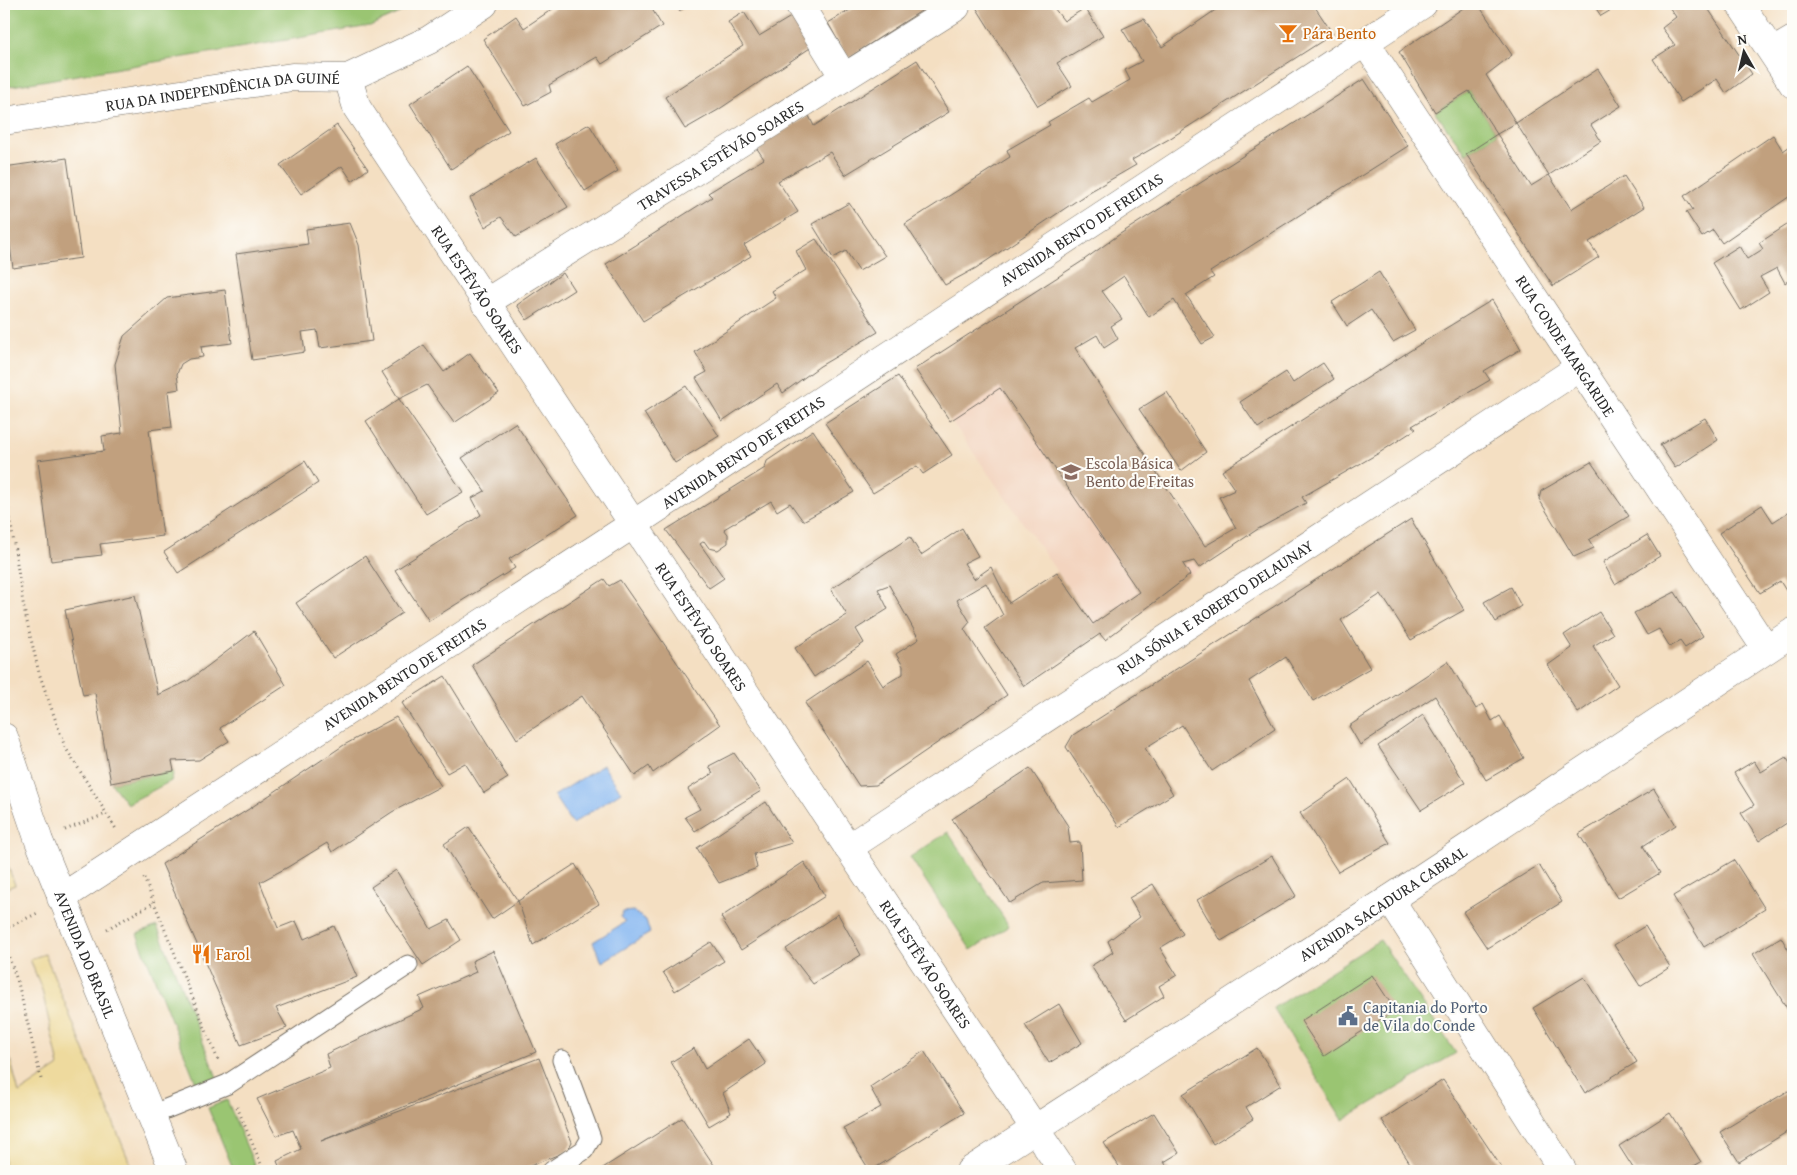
<svg xmlns="http://www.w3.org/2000/svg" width="1797" height="1175" font-family="'Gentium Book Plus',serif">
  <style>
    .built { fill: #f3d4bf }
    .green { fill: #9ac572; stroke: #62784e }
    .sand { fill: #eeda9e; stroke: #8c8264 }
    .water { fill: #84b6f1; stroke: #58708e }
    .building { fill: #c1a07e }
    .lines { fill: none; stroke-linecap: round; stroke-linejoin: round }
    .service-casing { stroke: #716a60; stroke-width: 21 }
    .minor-casing { stroke: #716a60; stroke-width: 29 }
    .tertiary-casing { stroke: #716a60; stroke-width: 29 }
    .secondary-casing { stroke: #716a60; stroke-width: 29 }
    .path { stroke: #716a60; stroke-width: 3; stroke-dasharray: 1 4; stroke-linecap: butt }
    .service { stroke: #fff; stroke-width: 19 }
    .minor { stroke: #fff; stroke-width: 28 }
    .tertiary { stroke: #fff; stroke-width: 28 }
    .secondary { stroke: #fff; stroke-width: 28 }
    .labels { text-anchor: middle; stroke-width: 4; stroke-linejoin: round; paint-order: stroke }
    .food-label { font-size: 16px; fill: #c56008; stroke: #fdfcf7; text-anchor: start }
    .street-label { font-size: 16px; fill: #2b2b2b; stroke: #fdfcf7 }
    .education-label { font-size: 16px; fill: #785e54; stroke: #fdfcf7; text-anchor: start }
    .service-label { font-size: 16px; fill: #4e5e75; stroke: #fdfcf7; text-anchor: start }
  </style>
  <rect width="100%" height="100%" fill="#fdfcf7"/>
  <filter id="ink" filterUnits="userSpaceOnUse"><feTurbulence type="fractalNoise" baseFrequency=".02" numOctaves="2"/><feDisplacementMap in="SourceGraphic" scale="10" xChannelSelector="R" yChannelSelector="G"/><feConvolveMatrix kernelMatrix="1 2 1 2 8 2 1 2 1" color-interpolation-filters="sRGB"/></filter>
  <filter id="wash" filterUnits="userSpaceOnUse"><feTurbulence type="fractalNoise" baseFrequency=".0096" numOctaves="4" result="noise"/><feDisplacementMap in="SourceGraphic" scale="20" xChannelSelector="R" yChannelSelector="G"/><feGaussianBlur stdDeviation="1.12" result="paint"/><feColorMatrix in="noise" values="0 0 0 0 0 0 0 0 0 0 0 0 0 0 0 0 0 1.4 0 .05"/><feComposite in="paint" operator="in"/></filter>
  <g filter="url(#wash)">
    <rect width="100%" height="100%" fill="#f4dfc2"/>
    <path class="built" d="M1037 290 1213 558 1105 640 915 369Z"/>
    <path class="green" d="M4 4H419L370 26 6 87H4Z
      M1469 91 1497 134 1466 154 1435 112Z
      M174 771 171 781 127 804 111 783Z
      M948 832 1009 926 971 950 910 857Z
      M157 926 218 1080 198 1088 137 934Z
      M1380 940 1456 1053 1343 1120 1273 1008Z
      M227 1100 257 1171H234L208 1108Z"/>
    <path class="sand" d="M4 855 15 885 4 889Z
      M45 954 133 1171H4V1035L19 1093 59 1066 42 990 30 959Z"/>
    <path class="water" d="M603 765 621 792 572 824 554 796Z
      M633 911 646 920 650 933 602 962 593 942 625 922 620 917 623 912Z"/>
    <g id="blocks">
      <path class="building" d="M560 4H649L662 26 602 64 597 57 549 85 551 92 525 106 483 39 516 16 524 28Z
        M675 4H690L679 11Z
        M860 4H932L848 58 828 23Z
        M974 4H1051L1064 21 1085 8 1103 36 1057 63 1072 86 1038 106Z
        M1224 4H1313L1333 34 1169 139 1132 160 1136 165 1091 191 976 268 945 285 905 224 1010 157 1007 150 1050 125 1048 122 1089 98 1092 102 1130 80 1125 70 1142 61 1122 29 1144 19 1162 47Z
        M1469 4H1478L1512 55 1486 75 1516 123 1497 134 1469 91 1435 112 1399 52Z
        M1593 4H1621L1601 16Z
        M1667 4H1705L1752 74 1726 93 1717 79 1681 102 1653 59 1675 45 1662 28 1676 17Z
        M744 12 759 36 794 15 813 46 718 110 685 129 665 97 743 46 728 22Z
        M917 60 949 112 845 175 830 152 778 181 798 212 744 245 751 256 643 321 606 264 712 197 708 193 764 159 756 147 809 116 814 126Z
        M467 66 509 131 451 169 410 104Z
        M1598 69 1621 106 1591 125 1601 141 1549 175 1516 123Z
        M1364 79 1408 146 1210 272 1214 277 1186 295 1215 337 1202 344 1174 300 1149 317 1124 276 1102 291 1122 319 1111 326 1118 339 1104 348 1097 335 1075 348 1205 546 1236 528 1219 497 1235 490 1222 471 1430 338 1492 300 1521 349 1484 371 1490 380 1412 426 1416 429 1379 453 1302 497 1306 503 1258 529 1199 568 1194 561 1183 564 1190 575 1105 640 1100 634 1024 686 985 628 1003 615 986 583 957 600 970 622 964 629 1007 695 876 785 859 786 805 703 867 661 883 686 903 674V666L896 654 919 639 889 585 878 589 888 609 856 629 864 643 814 677 795 648 847 615 831 589 910 537 921 555 962 528 978 556 964 563 974 579 991 567 1009 603 1057 572 1093 624 1139 592 1000 388 950 421 915 369 1081 262 1120 234Z
        M589 124 618 171 585 191 555 144Z
        M337 125 368 169 352 181 342 166 301 194 280 165Z
        M1497 134 1531 186 1549 175 1571 209 1624 176 1644 207 1589 242 1599 257 1553 286 1466 154Z
        M1773 135 1783 151 1793 144V194L1722 243 1713 230 1702 237 1686 212 1693 210 1684 196Z
        M67 158 81 258 13 268 4 201V167Z
        M536 158 568 207 516 237 501 217 485 227 470 198Z
        M849 203 885 256 859 271 846 251 833 258 812 224Z
        M1793 221V277L1785 283 1777 268 1760 277 1769 292 1741 310 1712 263 1739 246 1747 259 1763 249 1759 243Z
        M350 223 359 245 372 341 320 348 317 330 302 332 305 352 252 360 236 254 308 244 306 229Z
        M816 239 878 332 820 366 783 393 777 384 722 421 696 378 707 372 695 352 776 298 772 291 806 270 796 251Z
        M1379 272 1415 330 1393 342 1371 310 1347 326 1332 302Z
        M563 273 574 290 527 320 517 305Z
        M225 290 232 343 201 347 203 357 189 359 181 364 177 374 179 389 168 391 172 427 149 430 163 536 100 544 102 555 51 561 38 460 104 451 102 436 122 433 115 364 124 336 167 298Z
        M424 345 444 372 470 353 499 393 454 423 427 385 399 399 463 492 426 514 366 421 399 399 382 372Z
        M1323 363 1334 379 1258 428 1240 402 1286 372 1293 383Z
        M898 376 952 455 923 474 917 466 873 493 825 423Z
        M686 386 719 436 675 463 644 413Z
        M1167 392 1206 452 1181 471 1139 409Z
        M1705 418 1718 440 1675 468 1660 445Z
        M515 423 578 515 509 559 515 568 429 621 395 570 481 515 472 498 485 491 462 458Z
        M813 430 854 492 803 521 790 503 777 511 771 501 724 529 728 534V543L718 550 709 548 704 541 700 544 724 578 709 588 666 530 765 468 767 461Z
        M305 461 318 483 178 573 164 552Z
        M1591 462 1629 516 1589 540 1594 548 1574 557 1539 499 1541 491Z
        M1762 505 1773 522 1793 509V591L1788 594 1780 581 1760 593 1719 533Z
        M1411 519 1464 610 1411 640 1381 594 1341 620 1370 668 1313 701 1286 657 1249 681 1275 729 1212 771 1182 725 1145 748 1173 794 1119 827 1066 747 1073 735Z
        M1647 535 1660 556 1615 584 1603 562Z
        M365 556 402 613 333 658 296 603Z
        M604 579 609 586 620 580 720 725 653 773 649 766 635 776 582 696 517 739 472 665Z
        M1511 587 1521 606 1496 622 1484 602Z
        M1675 592 1703 636 1685 648 1680 641 1670 647 1659 629 1647 635 1634 613Z
        M135 595 158 695 188 681 254 631 286 685 220 728 229 741 199 760 172 761 174 771 111 783 95 693 83 695 65 610Z
        M1599 612 1613 634 1593 646 1618 685 1578 713 1548 665 1572 648 1564 635Z
        M1448 661 1476 709 1483 704 1492 721 1500 716 1524 758 1486 780 1435 696 1360 745 1349 726Z
        M445 676 508 778 484 793 465 763 447 773 402 703Z
        M1423 715 1465 783 1421 810 1378 746Z
        M396 717 441 786 392 812 332 852 327 843 288 867 260 882 278 928 296 921 304 939 334 926 357 977 276 1008 287 1028 241 1045 162 864 249 809 344 745Z
        M734 753 761 791 695 831 685 817 700 809 688 789 713 773 709 766Z
        M1786 757 1793 768V819L1759 841 1741 813 1754 805 1734 773 1754 761 1761 772Z
        M1030 768 1068 826 1070 843 1080 842 1082 880 1043 883 1010 903 952 819Z
        M1350 779 1390 843 1338 872 1300 813Z
        M1654 789 1676 825 1643 846 1660 873 1618 898 1579 834Z
        M766 802 792 843 754 854 757 868 719 883 697 848Z
        M469 827 518 901 492 919 444 844Z
        M1272 856 1296 896 1221 941 1197 900Z
        M1734 860 1765 909 1704 947 1673 896Z
        M804 862 825 896 741 950 721 917Z
        M575 864 599 904 533 945 518 901Z
        M1539 865 1562 902 1487 948 1463 912Z
        M396 870 431 929 449 920 461 940 423 965 371 887Z
        M1153 884 1183 934 1160 948 1177 975 1159 986 1164 996 1126 1020 1091 966 1113 952 1108 941 1140 917 1129 898Z
        M838 914 861 955 813 984 786 949Z
        M1645 926 1670 967 1640 986 1614 945Z
        M1781 937 1793 958V1018L1753 954Z
        M711 942 724 961 675 991 663 972Z
        M493 951 536 1052 321 1141 539 1058 572 1142 567 1151 518 1171H281L277 1161 301 1149 293 1130 276 1136 257 1099 330 1068 326 1054 424 1008 419 997 476 972 472 961Z
        M1372 975 1395 1010 1324 1056 1301 1021Z
        M1584 977 1637 1062 1585 1093 1533 1008Z
        M1059 1004 1082 1043 1049 1063 1025 1025Z
        M749 1039 766 1064 723 1093 731 1113 709 1126 671 1062 694 1048 705 1069Z
        M1257 1048 1281 1085 1246 1107 1253 1119 1213 1144 1183 1094Z
        M924 1051 964 1113 870 1171 843 1128 881 1107 870 1087Z
        M1443 1080 1504 1171H1415L1382 1120Z
        M1793 1088V1128L1739 1162 1720 1132Z
        M1154 1113 1179 1153 1164 1162 1170 1171H1122L1104 1143Z
        M1670 1113 1701 1162 1685 1171H1635L1619 1146Z
        M682 1118 718 1171H598Z"/>
    </g>
  </g>
  <g filter="url(#ink)">
    <use href="#blocks" fill-opacity="0" stroke="#716a60" stroke-width="1"/>
    <g class="lines">
      <defs>
        <path id="service" d="M151 1115 228 1084 408 965
          M552 1171 584 1150 591 1138 562 1060"/>
        <g id="minor">
          <path d="M799 4 843 76"/>
          <path id="s1" d="M1365 42 1766 649"/>
          <path d="M1773 52 1793 40"/>
          <path id="s2" d="M348 78 357 108 1063 1171"/>
          <path id="s3" d="M4 121 292 77 348 78 429 40 484 4"/>
          <path id="s4" d="M485 303 956 7"/>
          <path id="s5" d="M848 848 1580 367"/>
          <path d="M1390 899 1563 1171"/>
        </g>
        <g id="tertiary">
          <path d="M1740 4 1793 84"/>
          <path id="s6" d="M61 898 632 525 1423 4"/>
          <path id="s7" d="M970 1171 1390 899 1793 632"/>
        </g>
        <g id="secondary">
          <path id="s8" d="M4 737 39 841 174 1171"/>
        </g>
      </defs>
      <use href="#service" class="service-casing"/>
      <use href="#minor" class="minor-casing"/>
      <use href="#tertiary" class="tertiary-casing"/>
      <use href="#secondary" class="secondary-casing"/>
      <path class="path" d="M4 479 24 609 39 673 65 747 116 829
        M65 830 106 814
        M144 878 218 1060
        M4 929 38 913
        M107 929 155 902
        M4 943 18 983 41 1079
        M237 1107 264 1171"/>
      <use href="#service" class="service"/>
      <use href="#minor" class="minor"/>
      <use href="#tertiary" class="tertiary"/>
      <use href="#secondary" class="secondary"/>
    </g>
  </g>
  <defs>
    <symbol id="bar-bare" viewBox="-9 -9 18 18"><path d="M-6-5H6L.8 .8V4.5H3.5V6h-7V4.5H-.8V.8Z" fill="#e8710a" stroke="#fdfcf7" stroke-width="2.5" paint-order="stroke"/></symbol>
    <symbol id="school-bare" viewBox="-9 -9 18 18"><path d="M0-5L7-2L0 1L-7-2ZM-4 1L0 2.5L4 1V4Q0 6-4 4Z" fill="#8d6e63" stroke="#fdfcf7" stroke-width="2.5" paint-order="stroke"/></symbol>
    <symbol id="restaurant-bare" viewBox="-9 -9 18 18"><path d="M-5-6h1v4h1v-4h1v4h1v-4h1v5L-1.5 .5V6h-2V.5L-5-1ZM5-6V6H3V1.5H1.5Q1.5-4 5-6Z" fill="#e8710a" stroke="#fdfcf7" stroke-width="2.5" paint-order="stroke"/></symbol>
    <symbol id="civic-bare" viewBox="-9 -9 18 18"><path d="M-.6-6.5H3V-4.5H.6V-3L4-1V1h2V6H-6V1h2V-1L-.6-3ZM-1.2 2.5V6h2.4V2.5Z" fill="#5c6f8a" stroke="#fdfcf7" stroke-width="2.5" paint-order="stroke"/></symbol>
  </defs>
  <g fill-rule="evenodd">
    <use href="#bar-bare" x="1274" y="19" width="28" height="28"/>
    <use href="#school-bare" x="1057" y="458" width="28" height="28"/>
    <use href="#restaurant-bare" x="187" y="940" width="28" height="28"/>
    <use href="#civic-bare" x="1334" y="1002" width="28" height="28"/>
  </g>
  <g class="labels">
    <g class="food-label">
      <text x="1303" y="39">Pára Bento</text>
      <text x="216" y="960">Farol</text>
    </g>
    <g class="street-label">
      <text dy="6" stroke="none"><textPath href="#s3" startOffset="221">RUA DA INDEPENDÊNCIA DA GUINÉ</textPath></text>
      <text dy="6" stroke="none"><textPath href="#s4" startOffset="278">TRAVESSA ESTÊVÃO SOARES</textPath></text>
      <text dy="6" stroke="none"><textPath href="#s6" startOffset="1220">AVENIDA BENTO DE FREITAS</textPath></text>
      <text dy="6" stroke="none"><textPath href="#s2" startOffset="249">RUA ESTÊVÃO SOARES</textPath></text>
      <text dy="6" stroke="none"><textPath href="#s1" startOffset="364">RUA CONDE MARGARIDE</textPath></text>
      <text dy="6" stroke="none"><textPath href="#s6" startOffset="815">AVENIDA BENTO DE FREITAS</textPath></text>
      <text dy="6" stroke="none"><textPath href="#s5" startOffset="439">RUA SÓNIA E ROBERTO DELAUNAY</textPath></text>
      <text dy="6" stroke="none"><textPath href="#s2" startOffset="654">RUA ESTÊVÃO SOARES</textPath></text>
      <text dy="6" stroke="none"><textPath href="#s6" startOffset="410">AVENIDA BENTO DE FREITAS</textPath></text>
      <text dy="6" stroke="none"><textPath href="#s7" startOffset="492">AVENIDA SACADURA CABRAL</textPath></text>
      <text dy="6" stroke="none"><textPath href="#s8" startOffset="232">AVENIDA DO BRASIL</textPath></text>
      <text dy="6" stroke="none"><textPath href="#s2" startOffset="1059">RUA ESTÊVÃO SOARES</textPath></text>
    </g>
    <g class="education-label">
      <text x="1086" y="469">Escola Básica<tspan x="1086" dy="18">Bento de Freitas</tspan></text>
    </g>
    <g class="service-label">
      <text x="1363" y="1013">Capitania do Porto<tspan x="1363" dy="18">de Vila do Conde</tspan></text>
    </g>
  </g>
  <rect width="1797" height="1175" fill="none" stroke="#fdfcf7" stroke-width="20"/>
  <g transform="translate(1744 52) rotate(352)" stroke="#fdfcf7" stroke-width="4" paint-order="stroke">
  <path d="M0-4L9 19L0 12L-9 19Z" fill="#2b2b2b"/>
  <text y="-8" font-size="14" font-weight="bold" text-anchor="middle" fill="#2b2b2b">N</text>
  </g>
</svg>
